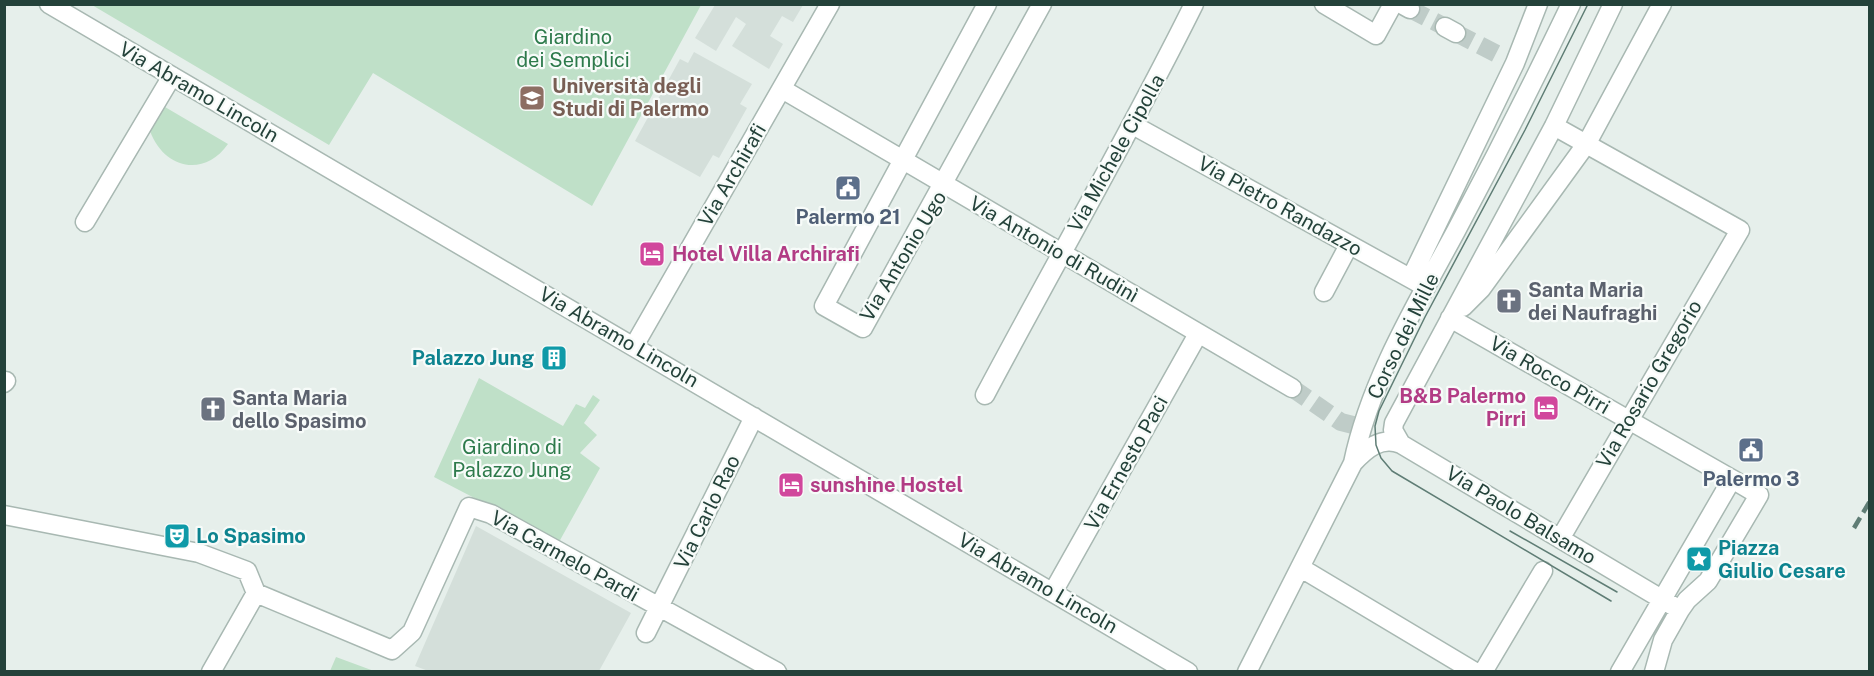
<svg xmlns="http://www.w3.org/2000/svg" width="1874" height="676" font-family="'Public Sans',sans-serif">
  <style>
    .built { fill: #d4dfda }
    .green { fill: #bfe0c8 }
    .lines { fill: none; stroke-linecap: round; stroke-linejoin: round }
    .minor-tunnel { stroke: #bfccc8; stroke-width: 18; stroke-dasharray: 18 9; stroke-linecap: butt }
    .minor-casing { stroke: #a8b8b2; stroke-width: 21 }
    .minor { stroke: #fff; stroke-width: 18 }
    .tram { stroke: #5f7d75; stroke-width: 1.5 }
    .rail { stroke: #5f7d75; stroke-width: 4.5; stroke-dasharray: 12 6; stroke-linecap: butt }
    .labels { text-anchor: middle; stroke-width: 4.5; stroke-linejoin: round; paint-order: stroke }
    .park-label { font-size: 20px; fill: #2d7a4b; stroke: #f7fbf9 }
    .education-label { font-size: 20px; font-weight: bold; fill: #785e54; stroke: #f7fbf9; text-anchor: start }
    .street-label { font-size: 20px; fill: #24423a; stroke: #f7fbf9 }
    .service-label { font-size: 20px; font-weight: bold; fill: #4e5e75; stroke: #f7fbf9 }
    .hotel-label { font-size: 20px; font-weight: bold; fill: #b23c85; stroke: #f7fbf9; text-anchor: start }
    .worship-label { font-size: 20px; font-weight: bold; fill: #5b616d; stroke: #f7fbf9; text-anchor: start }
    .culture-label { font-size: 20px; font-weight: bold; fill: #0d838f; stroke: #f7fbf9; text-anchor: start }
  </style>
  <rect width="100%" height="100%" fill="#e6efeb"/>
  <path class="built" d="M715 5V4L803 5 793 22 782 16 770 36 783 44 769 69 732 46 746 24 736 17 716 51 695 38Z
    M694 52 752 84 740 104 747 108 719 158 713 155 700 177 635 141 680 59 688 63Z
    M476 526 631 613 599 671 431 672 415 666Z"/>
  <path class="green" d="M92 5H701L592 206 373 73 329 145Z
    M165 107 228 144C204 178 164 169 150 131Z
    M479 378 563 426 576 404 585 408 593 395 600 400 584 423 597 435 580 453 600 468 559 542 434 477Z
    M336 657 374 671H330Z"/>
  <g class="lines">
    <path class="minor-tunnel" d="M1410 9 1445 27
      M1456 33 1499 55
      M1292 388 1341 422 1361 427"/>
    <defs>
      <path id="minor" d="M49 4 1188 672
        M987 4 824 306 863 328 1042 4
        M1324 4 1376 35 1393 4
        M1401 4 1410 9
        M1445 27 1456 33
        M782 89 1292 388
        M1133 125 1426 287
        M1554 126 1740 230 1560 539
        M85 222 172 76
        M1411 278 1515 63 1538 4
        M1324 292 1349 245
        M1463 307 1481 289 1587 143 1662 4
        M1450 318 1732 479
        M634 346 830 4
        M4 383 6 381
        M985 395C1054 265 1128 137 1194 4
        M1401 444 1393 430 1394 423 1554 126 1613 4
        M1353 463C1366 449 1381 436 1401 444L1680 610 1663 640 1654 672
        M4 515 199 553 247 571 256 593 392 650 412 632 469 507 491 514 777 672
        M1301 568 1475 672
        M1053 592 1198 334
        M646 633 754 417
        M211 672 256 593
        M1247 672 1353 463C1370 381 1416 305 1456 231 1496 156 1534 81 1571 4
        M1483 672 1543 571
        M1620 672 1732 479 1759 495 1708 581 1687 600 1680 610"/>
    </defs>
    <use href="#minor" class="minor-casing"/>
    <use href="#minor" class="minor"/>
    <path class="tram" d="M1588 4 1525 130 1425 317 1379 411 1375 426 1376 445 1381 458 1392 471 1611 601
      M1510 531 1617 592"/>
    <path class="rail" d="M1854 528 1870 501"/>
  </g>
  <defs>
    <symbol id="university-square" viewBox="-11 -11 22 22"><rect x="-9" y="-9" width="18" height="18" rx="4" fill="#8d6e63" stroke="#f7fbf9"/><path d="M0-5L7-2L0 1L-7-2ZM-4 1L0 2.5L4 1V4Q0 6-4 4Z" fill="#fff"/></symbol>
    <symbol id="civic-square" viewBox="-11 -11 22 22"><rect x="-9" y="-9" width="18" height="18" rx="4" fill="#5c6f8a" stroke="#f7fbf9"/><path d="M-.6-6.5H3V-4.5H.6V-3L4-1V1h2V6H-6V1h2V-1L-.6-3ZM-1.2 2.5V6h2.4V2.5Z" fill="#fff"/></symbol>
    <symbol id="hotel-square" viewBox="-11 -11 22 22"><rect x="-9" y="-9" width="18" height="18" rx="4" fill="#d1479c" stroke="#f7fbf9"/><path d="M-6-4.5h1.5V1H6V5H4.5V3h-9V5H-6ZM-4 0a1.8 1.8 0 1 1 3.6 0ZM.5 0V-2.5h3Q6-2.5 6 0Z" fill="#fff"/></symbol>
    <symbol id="church-square" viewBox="-11 -11 22 22"><rect x="-9" y="-9" width="18" height="18" rx="4" fill="#6b7280" stroke="#f7fbf9"/><path d="M-1.2-6h2.4v3.5h3.3v2.4h-3.3V6h-2.4V-.1h-3.3v-2.4h3.3Z" fill="#fff"/></symbol>
    <symbol id="building-square" viewBox="-11 -11 22 22"><rect x="-9" y="-9" width="18" height="18" rx="4" fill="#0f9aa8" stroke="#f7fbf9"/><path d="M-4-6H4V6H1V3H-1V6H-4ZM-2.5-4.3h1.7v1.8h-1.7ZM.8-4.3h1.7v1.8H.8ZM-2.5-1h1.7V.8h-1.7ZM.8-1h1.7V.8H.8Z" fill="#fff"/></symbol>
    <symbol id="theatre-square" viewBox="-11 -11 22 22"><rect x="-9" y="-9" width="18" height="18" rx="4" fill="#0f9aa8" stroke="#f7fbf9"/><path d="M-5-5.5Q0-4 5-5.5V0Q5 5 0 6Q-5 5-5 0ZM-3.3-2.5H-1v1.5H-3.3ZM1-2.5H3.3v1.5H1ZM-2.8 1Q0 5.5 2.8 1Z" fill="#fff"/></symbol>
    <symbol id="sight-square" viewBox="-11 -11 22 22"><rect x="-9" y="-9" width="18" height="18" rx="4" fill="#0f9aa8" stroke="#f7fbf9"/><path d="M0-6L1.8-2.2L6-1.7L2.9 1.2L3.7 5.4L0 3.3L-3.7 5.4L-2.9 1.2L-6-1.7L-1.8-2.2Z" fill="#fff"/></symbol>
  </defs>
  <g fill-rule="evenodd">
    <use href="#university-square" x="517" y="83" width="30" height="30"/>
    <use href="#civic-square" x="833" y="173" width="30" height="30"/>
    <use href="#hotel-square" x="637" y="239" width="30" height="30"/>
    <use href="#church-square" x="1494" y="286" width="30" height="30"/>
    <use href="#building-square" x="539" y="343" width="30" height="30"/>
    <use href="#hotel-square" x="1531" y="393" width="30" height="30"/>
    <use href="#church-square" x="198" y="394" width="30" height="30"/>
    <use href="#civic-square" x="1736" y="435" width="30" height="30"/>
    <use href="#hotel-square" x="776" y="470" width="30" height="30"/>
    <use href="#theatre-square" x="162" y="521" width="30" height="30"/>
    <use href="#sight-square" x="1684" y="544" width="30" height="30"/>
  </g>
  <g class="labels">
    <g class="park-label">
      <text x="573" y="44">Giardino<tspan x="573" dy="23">dei Semplici</tspan></text>
      <text x="512" y="454">Giardino di<tspan x="512" dy="23">Palazzo Jung</tspan></text>
    </g>
    <g class="education-label">
      <text x="552" y="93">Università degli<tspan x="552" dy="23">Studi di Palermo</tspan></text>
    </g>
    <g class="street-label">
      <text transform="translate(199 92) rotate(30)" y="7">Via Abramo Lincoln</text>
      <text transform="translate(1116 153) rotate(-61)" y="7">Via Michele Cipolla</text>
      <text transform="translate(732 175) rotate(-60)" y="7">Via Archirafi</text>
      <text transform="translate(1280 206) rotate(29)" y="7">Via Pietro Randazzo</text>
      <text transform="translate(1054 249) rotate(30)" y="7">Via Antonio di Rudinì</text>
      <text transform="translate(903 256) rotate(-59)" y="7">Via Antonio Ugo</text>
      <text transform="translate(1403 336) rotate(-64)" y="7">Corso dei Mille</text>
      <text transform="translate(619 337) rotate(30)" y="7">Via Abramo Lincoln</text>
      <text transform="translate(1550 375) rotate(30)" y="7">Via Rocco Pirri</text>
      <text transform="translate(1649 384) rotate(-60)" y="7">Via Rosario Gregorio</text>
      <text transform="translate(1126 463) rotate(-61)" y="7">Via Ernesto Paci</text>
      <text transform="translate(707 512) rotate(-64)" y="7">Via Carlo Rao</text>
      <text transform="translate(1521 515) rotate(31)" y="7">Via Paolo Balsamo</text>
      <text transform="translate(565 556) rotate(29)" y="7">Via Carmelo Pardi</text>
      <text transform="translate(1038 583) rotate(30)" y="7">Via Abramo Lincoln</text>
    </g>
    <g class="service-label">
      <text x="848" y="224">Palermo 21</text>
      <text x="1751" y="486">Palermo 3</text>
    </g>
    <g class="hotel-label">
      <text x="672" y="261">Hotel Villa Archirafi</text>
      <text x="1526" y="403" text-anchor="end">B&amp;B Palermo<tspan x="1526" dy="23">Pirri</tspan></text>
      <text x="810" y="492">sunshine Hostel</text>
    </g>
    <g class="worship-label">
      <text x="1528" y="297">Santa Maria<tspan x="1528" dy="23">dei Naufraghi</tspan></text>
      <text x="232" y="405">Santa Maria<tspan x="232" dy="23">dello Spasimo</tspan></text>
    </g>
    <g class="culture-label">
      <text x="534" y="365" text-anchor="end">Palazzo Jung</text>
      <text x="196" y="543">Lo Spasimo</text>
      <text x="1718" y="555">Piazza<tspan x="1718" dy="23">Giulio Cesare</tspan></text>
    </g>
  </g>
  <rect width="1874" height="676" fill="none" stroke="#24423a" stroke-width="12"/>
</svg>
